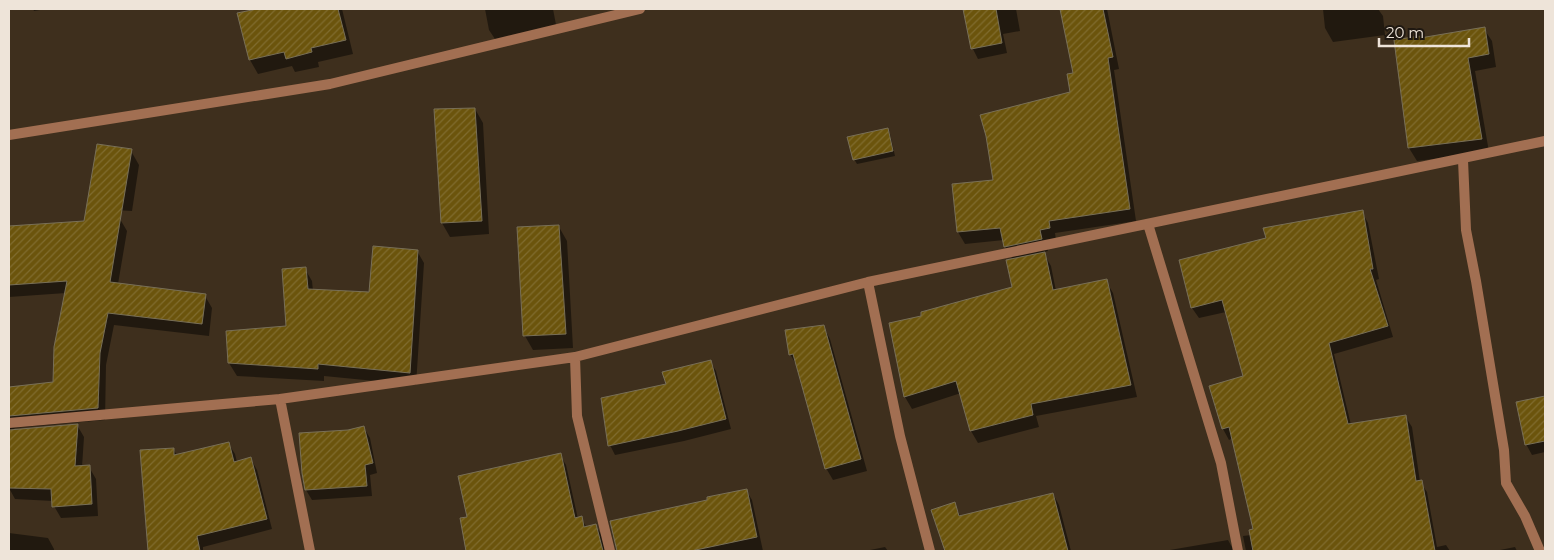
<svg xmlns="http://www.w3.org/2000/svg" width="1554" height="560" font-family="Montserrat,sans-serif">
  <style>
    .shadow { fill: #0007 }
    .building { fill: url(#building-hatch); stroke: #786f57 }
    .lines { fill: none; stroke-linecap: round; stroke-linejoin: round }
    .minor { stroke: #a26f52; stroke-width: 10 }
  </style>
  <defs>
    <pattern id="building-hatch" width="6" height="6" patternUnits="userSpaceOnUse" patternTransform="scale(1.25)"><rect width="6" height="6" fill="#6b540c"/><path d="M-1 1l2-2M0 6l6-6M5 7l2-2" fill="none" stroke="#806c2f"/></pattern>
  </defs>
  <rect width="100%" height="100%" fill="#3e2f1d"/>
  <path class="shadow" d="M33 9H46L34 11Z
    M263 9H342L353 54 318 62 319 67 295 72 292 66 258 74 250 60 239 14Z
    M485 9H553L557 30 497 42 489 30Z
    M964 9H1016L1020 31 1003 34 1007 53 978 59 973 49Z
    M1061 9H1107L1119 69 1114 70 1136 221 1055 233 1056 240 1046 241 1048 251 1043 252 1051 266 1056 291 1106 281 1113 293 1137 397 1036 416 1039 427 978 443 971 431 961 393 912 409 905 397 890 324 923 317 1014 288 1013 260 1005 246 1004 240 965 244 958 232 954 185 994 181 1072 93 1074 74Z
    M1323 9H1378L1383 16 1385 35 1333 42 1325 28Z
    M1484 29 1492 41 1496 67 1475 71 1489 152 1417 161 1409 148 1395 41 1420 39Z
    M475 109 483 123 489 234 450 237 442 223Z
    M888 130 890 134 895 156 857 164 854 159Z
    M131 151 139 165 132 211 97 209Z
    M1362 212 1368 223 1379 279 1376 280 1393 337 1334 354 1351 425 1405 416 1412 427 1420 482 1427 492 1437 547 1446 545 1450 551H1246L1243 536 1251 535 1254 530 1233 438 1229 440 1223 429 1210 387 1245 377 1226 312 1199 318 1192 308 1181 261 1267 239Z
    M120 219 127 231 118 284 205 296 212 308 209 336 114 325 106 365 105 420 15 428 11 431 77 425 84 437 82 467H89L96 479 98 516 61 518 54 506 53 501 15 499 9 488V388L55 383 66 293 9 297V227Z
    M559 227 567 241 573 348 533 350 525 336Z
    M417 251 424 263 416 385 324 376V381L237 376 229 363 288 327 305 269 312 281 313 291 370 293Z
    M823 326 830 339 867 471 833 480 826 468 797 366 790 354Z
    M710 361 716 371 731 429 684 441 615 455 610 445 667 385Z
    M1545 397V452L1532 455 1526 444 1517 403Z
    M364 428 370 438 377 473 370 475 372 496 312 500 306 490Z
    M228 443 235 454 237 462 251 459 257 470 272 529 203 547V551H149L142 451 173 449 177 455Z
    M560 455 566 465 578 519 581 518 587 528 596 526 602 536 605 551H467L461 519 468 518Z
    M746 490 752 500 763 551H618L611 522 709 500Z
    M1053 494 1059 505 1071 551H945L933 511 954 504 961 517Z
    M9 533 48 538 54 549V551H9Z
    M1228 540 1234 551H1164Z
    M885 547 888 551H865Z
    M1515 547 1517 551H1495Z"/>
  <path class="building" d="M257 9H338L346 40 311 48 312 52 286 59 284 52 249 60 237 13Z
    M963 9H996L1002 43 971 49Z
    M1060 9H1103L1113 57 1108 58 1130 209 1049 221 1050 228 1040 230 1042 239 1004 247 1000 228 957 232 952 184 993 180 986 136 980 115 1070 92 1067 74 1073 73Z
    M1485 27 1489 54 1468 58 1482 139 1408 148 1394 40 1420 36V38Z
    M475 108 482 221 441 223 434 109Z
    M888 128 893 151 853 160 847 137Z
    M97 144 132 149 110 282 206 294 202 324 108 313 100 353 98 408 9 416V387L53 382 54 347 67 281 9 285V226L84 221Z
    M1363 210 1373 269H1370L1388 326 1329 343 1348 424 1406 415 1416 481 1422 480 1435 551H1253L1249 530 1253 529 1229 427 1222 429 1209 386 1243 376 1222 300 1191 308 1179 260 1266 238 1263 228Z
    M559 225 566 334 523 336 517 227Z
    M373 246 418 250 410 373 318 364V369L228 363 226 331 286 326 282 269 306 267 308 289 369 292Z
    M1045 252 1053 290 1107 279 1131 385 1031 404 1033 415 970 431 956 381 904 397 889 323 921 316V312L1012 287 1006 260Z
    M824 325 861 459 825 469 793 354 789 355 785 330Z
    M711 360 726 419 678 431 608 446 601 398 666 384 662 372Z
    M1545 396V441L1525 445 1516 402Z
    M78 424 75 466 90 465 92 504 52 507 51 489 9 488V430Z
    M364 426 373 463 365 465 367 486 305 490 302 473 299 433 348 430Z
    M229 442 234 462 251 457 267 519 197 536 200 551H148L140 450 174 448V455Z
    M561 453 575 518 582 516 584 527 596 524 603 551H466L460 518 467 517 458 476Z
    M747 489 757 537 691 551H617L610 521 707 500V497Z
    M1053 493 1068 551H945L931 510 955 502 959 516Z"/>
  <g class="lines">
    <path class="minor" d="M9 135 330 84 640 9
      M1463 160 1466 230 1476 281 1504 450 1506 483 1525 516 1540 551
      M1148 224 1221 463 1238 551
      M868 282 900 436 930 551
      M575 357 577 416 610 551
      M280 399 310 551
      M9 423 280 399 575 357 868 282 1545 141"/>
  </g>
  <rect width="1554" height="560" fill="none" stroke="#eee4d9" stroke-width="20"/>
  <path d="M1379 38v8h90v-8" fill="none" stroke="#eee4d9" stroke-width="2.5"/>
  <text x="1386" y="38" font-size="15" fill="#eee4d9" stroke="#1f1811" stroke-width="4" paint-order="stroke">20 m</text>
</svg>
